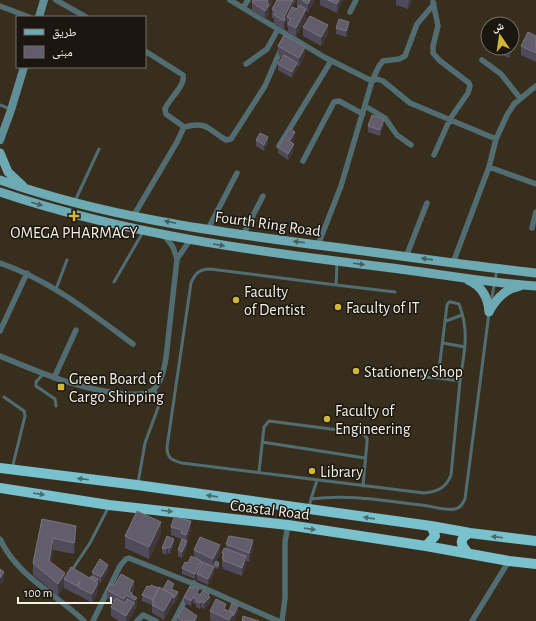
<svg xmlns="http://www.w3.org/2000/svg" width="536" height="621" font-family="'Alegreya Sans','Noto Naskh Arabic',sans-serif">
  <style>
    .lines { fill: none; stroke-linecap: round; stroke-linejoin: round }
    .lane { stroke: #516d72; stroke-width: 3 }
    .street { stroke: #516d72; stroke-width: 5.5 }
    .secondary { stroke: #618f97; stroke-width: 8 }
    .primary { stroke: #6daab3; stroke-width: 9 }
    .highway { stroke: #78c1cd; stroke-width: 10 }
    .wall { fill: #504b5a }
    .shaded-wall { fill: #3f383c }
    .building { fill: #625d6a; stroke: #79747d }
    .oneway { fill: #446062 }
    .oneway2 { fill: #4a6c6e }
    .poi-dot { fill: #d4b635; stroke: #1b1710; stroke-width: 1.5 }
    .labels { text-anchor: middle; stroke-width: 3; stroke-linejoin: round; paint-order: stroke }
    .street-label { font-size: 16px; fill: #f6f0e6; stroke: #1b1710 }
    .poi-label { font-size: 16px; fill: #f6f0e6; stroke: #1b1710; text-anchor: start }
  </style>
  <rect width="100%" height="100%" fill="#382e1e"/>
  <g class="lines">
    <path class="lane" d="M0 105 10 109
      M75 201 99 149
      M337 263 336 285 395 292
      M114 282 143 232
      M336 285 210 269C200 269 195 273 191 283L167 447C167 458 171 460 182 463L424 493C437 492 446 488 451 475L460 381 438 378 411 376
      M56 289 67 260
      M491 302 497 270
      M446 321 462 315
      M443 343 465 347
      M43 374 36 382V386L55 399 56 406
      M438 378 447 305 449 302H451L459 304C470 332 464 353 460 381
      M4 397 24 411 25 416 12 469
      M262 442 365 458
      M259 472 264 427 269 421 362 433 367 438V442L363 486
      M138 483 145 443 159 405 155 389
      M311 499 317 480
      M309 508 311 499C348 494 385 501 421 505 432 506 445 511 455 509 461 508 463 503 465 499L489 313
      M72 570 90 543 108 508"/>
    <path class="street" d="M56 0 86 17
      M230 0 324 57 372 81 377 79 383 81 410 103 496 139
      M433 2 438 26 433 46V53L439 60 469 83 470 86 468 93 450 119 434 155
      M0 6 29 17
      M243 8 248 0
      M350 12 356 0
      M145 51 183 75C186 85 169 99 165 109L166 114 184 127
      M482 60 501 74 520 98
      M246 64 267 49 278 29
      M365 106 385 118 397 135 411 145
      M184 127C208 121 207 129 226 140L231 139 265 86 281 49
      M279 146 331 61
      M303 161 334 102 339 101 363 114
      M489 167 536 184
      M134 215 177 142 184 127
      M532 228 536 212
      M208 229 237 173
      M243 235 263 196
      M318 245 341 186 372 81 379 66 383 61 399 59 405 56 417 24 434 4
      M406 257 427 203
      M177 259 190 240
      M0 263C50 280 91 313 133 344
      M453 263 489 167 496 139 507 115 514 104 536 86
      M0 331 27 273
      M0 356C41 373 80 390 125 394 134 394 147 396 154 389 162 382 164 368 166 358L177 259 173 247 164 235
      M54 378 76 330
      M0 539C17 576 56 594 84 621
      M93 621 120 566 126 559 129 558 204 588 278 621
      M137 621 143 615 156 621
      M174 621 194 583
      M282 621 285 598V542L288 525
      M472 621 509 561"/>
    <path class="secondary" d="M39 17 44 0
      M0 140 11 110 24 67"/>
    <path class="primary" d="M0 153 8 172 23 186
      M0 180C102 216 210 231 317 245 390 254 463 265 536 273
      M0 192C127 235 260 252 392 268 440 274 488 283 536 286
      M468 280C482 286 488 297 489 312
      M489 312C496 298 505 289 520 286"/>
    <path class="highway" d="M0 468 137 485 431 526 470 533 536 541
      M0 488 109 505 288 525 426 546 509 561 536 564
      M426 546 435 536 434 532 431 526
      M467 552C460 544 459 538 470 533"/>
  </g>
  <path class="wall" d="M273 0 269 8V14L265 19 252 11V2Z
    M277 0H296L293 5V7L297 9 298 7 297 6V0H315L308 12 306 11V18L296 37 288 33V27L287 26V21L285 23V27L284 30 274 24V18H272V9Z
    M320 0H342V1L337 13 320 5Z
    M396 0H412L408 9 396 5Z
    M303 27 328 34 321 46 303 36Z
    M336 28H349L346 37 336 34Z
    M536 36V62L521 55V46Z
    M515 44 509 58 496 52V48H512Z
    M278 46 305 55 299 67 297 66V69L292 78 278 70V64L282 57 278 55Z
    M384 125 380 136 368 132V126Z
    M285 136 295 138 292 143 294 150 288 160 278 153V147L285 138Z
    M256 140 268 143 264 151 256 146Z
    M42 519 76 537 74 554 53 550 51 562 65 577 90 578 92 576V572L108 571 101 583 98 581V591L92 603 78 595V594L77 595 64 588V586L58 596 33 575V563Z
    M171 527 191 530 187 541V547L182 558 178 556V550L181 542V539L171 535Z
    M161 534 149 559 125 548V536Z
    M174 544 170 554 168 553 166 555 162 553V548Z
    M226 544 253 548 249 562 246 561V565L242 576 223 569V567H222V553L226 548Z
    M194 550 220 554 216 561 219 566 218 569 214 568V566V573L208 585 197 580V574L198 571 195 579 182 574V568L194 557Z
    M114 586 134 590 132 595 137 598V606L135 609 134 608V612L129 621H119L111 616V607L114 602 107 598V590Z
    M150 587 163 589 174 590 178 598 174 604H173L164 620 152 613V605L142 601V595Z
    M199 594 209 597 210 603 204 609 201 607 200 609 196 607V605L193 602 191 606 184 603V597Z
    M226 610 229 611 238 612 233 621H212L210 620V611Z
    M177 617 197 621H177Z"/>
  <path class="shaded-wall" d="M268 0H273V1L269 8V14L265 19V11L267 2Z
    M293 0V9L287 17V21L285 23V27L284 30V17Z
    M294 0H296L294 5Z
    M310 0H315L308 12V4Z
    M339 0H342V1L337 13V4Z
    M409 0H412L408 9Z
    M306 9V18L296 37V28Z
    M349 22V28L346 37V31Z
    M328 25V34L321 46V37Z
    M515 35V44L509 58V48H512V42Z
    M305 47V55L299 67V58Z
    M297 63V69L292 78V72Z
    M384 119V125L380 136V130Z
    M295 132V138L290 146V140Z
    M268 137V143L264 151V145Z
    M294 144V150L288 160V154Z
    M191 521V530L186 544V535Z
    M161 522V534L149 559V547Z
    M76 526V537L74 554V543Z
    M53 538V550L49 572V561Z
    M174 539V544L170 554V548Z
    M253 540V548L249 562V553Z
    M187 541V547L182 558V552Z
    M220 545V554L213 567V559Z
    M168 547V553L166 555V549Z
    M246 556V565L242 576V568Z
    M201 561V566L195 579V574Z
    M108 565V571L101 583V577Z
    M214 567V573L208 585V579Z
    M4 572V581L0 586V578Z
    M65 573V579H64V586L58 596V584Z
    M134 581V590L132 594V598L129 591Z
    M98 583V591L92 603V594Z
    M174 584V590L171 595V589Z
    M178 592V598L174 604V598Z
    M209 594V598L210 597V603L204 609V603Z
    M127 595V604L124 608V599Z
    M173 595V604L164 620V611Z
    M193 597V602L191 606V601Z
    M137 598V606L135 609V600Z
    M201 601V607L200 609V603Z
    M134 603V612L129 621H126V616Z
    M238 606V612L233 621H229L233 613Z
    M197 616V621H194Z"/>
  <path class="building" d="M253 0H268L267 2 269 5 265 11 252 2Z
    M277 0H293L284 17 285 18 284 21 274 15 276 11 272 9Z
    M302 0H310L308 4Z
    M328 0H339L337 4Z
    M299 5 306 9 296 28 288 24 291 19 287 17 292 7 297 9Z
    M310 16 328 25 321 37 303 27Z
    M339 19 349 22 346 31 336 28Z
    M528 32 536 36V53L521 46Z
    M512 34 515 35 512 42Z
    M284 35 305 47 299 58 278 46Z
    M284 55 297 63 292 72 278 64Z
    M372 115 384 119 380 130 368 126Z
    M290 128 295 132 290 140 285 136Z
    M260 133 268 137 264 145 256 140Z
    M284 138 294 144 288 154 278 147Z
    M137 511 161 522 149 547 125 536Z
    M174 517 191 521 186 535 181 533 182 530 171 527Z
    M42 519 76 526 74 543 53 538 49 561 65 573 58 584 33 563Z
    M167 536 174 539 170 548 168 547 166 549 162 548Z
    M229 536 253 540 249 553 226 544Z
    M200 537 220 545 213 559 194 550Z
    M182 539 187 541 182 552 178 550Z
    M224 548 246 556 242 568 223 560 224 559 222 558 224 554 222 553Z
    M191 556 201 561 195 574 182 568 185 562 188 563Z
    M100 559 108 565 101 577 92 572Z
    M216 561 219 563 218 566 214 565Z
    M202 562 214 567 208 579 197 574Z
    M71 567 98 583 92 594 78 587 80 581 77 586 64 579Z
    M0 569 4 572 0 578Z
    M121 574 134 581 129 591 132 593 131 594 137 598 135 600 127 595 124 599 107 590 110 584 114 586Z
    M91 576 98 579 96 581 90 578Z
    M168 580 174 584 171 589 178 592 174 598H173V595L163 589Z
    M151 585 159 588 153 600 142 595 147 586 150 587Z
    M195 586 199 589 197 593 200 595 203 590 209 594 208 596 210 597 204 603 201 601 200 603 196 601 197 600 193 597 191 601 184 597 190 587 193 589Z
    M159 587 173 595 164 611 152 605 154 602 152 601Z
    M116 598 124 603 127 599 134 603 126 616 111 607Z
    M216 599 226 604 224 609 233 613 229 620 210 611Z
    M232 603 238 606 233 616V613L229 611Z
    M184 607 197 616 194 621H183L177 617Z
    M243 616 259 621H242Z"/>
  <defs><path id="oneway-solid" d="M-6-.8H1V-3.2L6.5 0L1 3.2V.8H-6Z"/></defs>
  <g class="oneway">
    <use href="#oneway-solid" transform="translate(37 204) rotate(16)"/>
    <use href="#oneway-solid" transform="translate(170 222) rotate(-169)"/>
    <use href="#oneway-solid" transform="translate(299 242) rotate(-173)"/>
    <use href="#oneway-solid" transform="translate(219 245) rotate(9)"/>
    <use href="#oneway-solid" transform="translate(427 259) rotate(-172)"/>
    <use href="#oneway-solid" transform="translate(359 264) rotate(7)"/>
  </g>
  <g class="oneway2">
    <use href="#oneway-solid" transform="translate(83 479) rotate(-173)"/>
    <use href="#oneway-solid" transform="translate(39 494) rotate(9)"/>
    <use href="#oneway-solid" transform="translate(212 496) rotate(-172)"/>
    <use href="#oneway-solid" transform="translate(167 511) rotate(7)"/>
    <use href="#oneway-solid" transform="translate(369 518) rotate(-172)"/>
    <use href="#oneway-solid" transform="translate(310 529) rotate(8)"/>
    <use href="#oneway-solid" transform="translate(497 537) rotate(-173)"/>
  </g>
  <g class="poi-dot">
    <path d="M72 210h4v4h4v4h-4v4h-4v-4h-4v-4h4z"/>
    <circle cx="236" cy="300" r="4"/>
    <circle cx="338" cy="307" r="4"/>
    <circle cx="356" cy="371" r="4"/>
    <rect x="57" y="383" width="8" height="8" rx="2"/>
    <circle cx="327" cy="419" r="4"/>
    <circle cx="312" cy="471" r="4"/>
  </g>
  <g class="labels">
    <g class="street-label">
      <text transform="translate(268 223) rotate(8)" y="6">Fourth Ring Road</text>
      <text transform="translate(270 509) rotate(7)" y="6">Coastal Road</text>
    </g>
    <g class="poi-label">
      <text x="74" y="238" text-anchor="middle">OMEGA PHARMACY</text>
      <text x="244" y="297">Faculty<tspan x="244" dy="18">of Dentist</tspan></text>
      <text x="346" y="313">Faculty of IT</text>
      <text x="364" y="377">Stationery Shop</text>
      <text x="69" y="384">Green Board of<tspan x="69" dy="18">Cargo Shipping</tspan></text>
      <text x="335" y="416">Faculty of<tspan x="335" dy="18">Engineering</tspan></text>
      <text x="320" y="477">Library</text>
    </g>
  </g>
  <rect x="16" y="16" width="130" height="52" fill="#1b1710" stroke="#736e66"/>
  <rect x="24" y="29" width="20" height="6" fill="#6daab3" stroke="#736e66"/>
  <text x="52" y="36" font-size="12" fill="#f6f0e6">طريق</text>
  <rect x="24" y="46" width="20" height="12" fill="#625d6a" stroke="#736e66"/>
  <text x="52" y="56" font-size="12" fill="#f6f0e6">مبنى</text>
  <g transform="translate(500 36) rotate(347)"><circle r="19" fill="#1b1710" stroke="#736e66"/>
  <path d="M0-3L7 15L0 10L-7 15Z" fill="#d4b635"/>
  <text y="-6" font-size="11" font-weight="bold" text-anchor="middle" fill="#f6f0e6">ش</text>
  </g>
  <path d="M18 597v6h93v-6" fill="none" stroke="#f6f0e6" stroke-width="2"/>
  <text x="24" y="597" font-size="12" fill="#f6f0e6" stroke="#1b1710" stroke-width="3" paint-order="stroke">100 m</text>
</svg>
